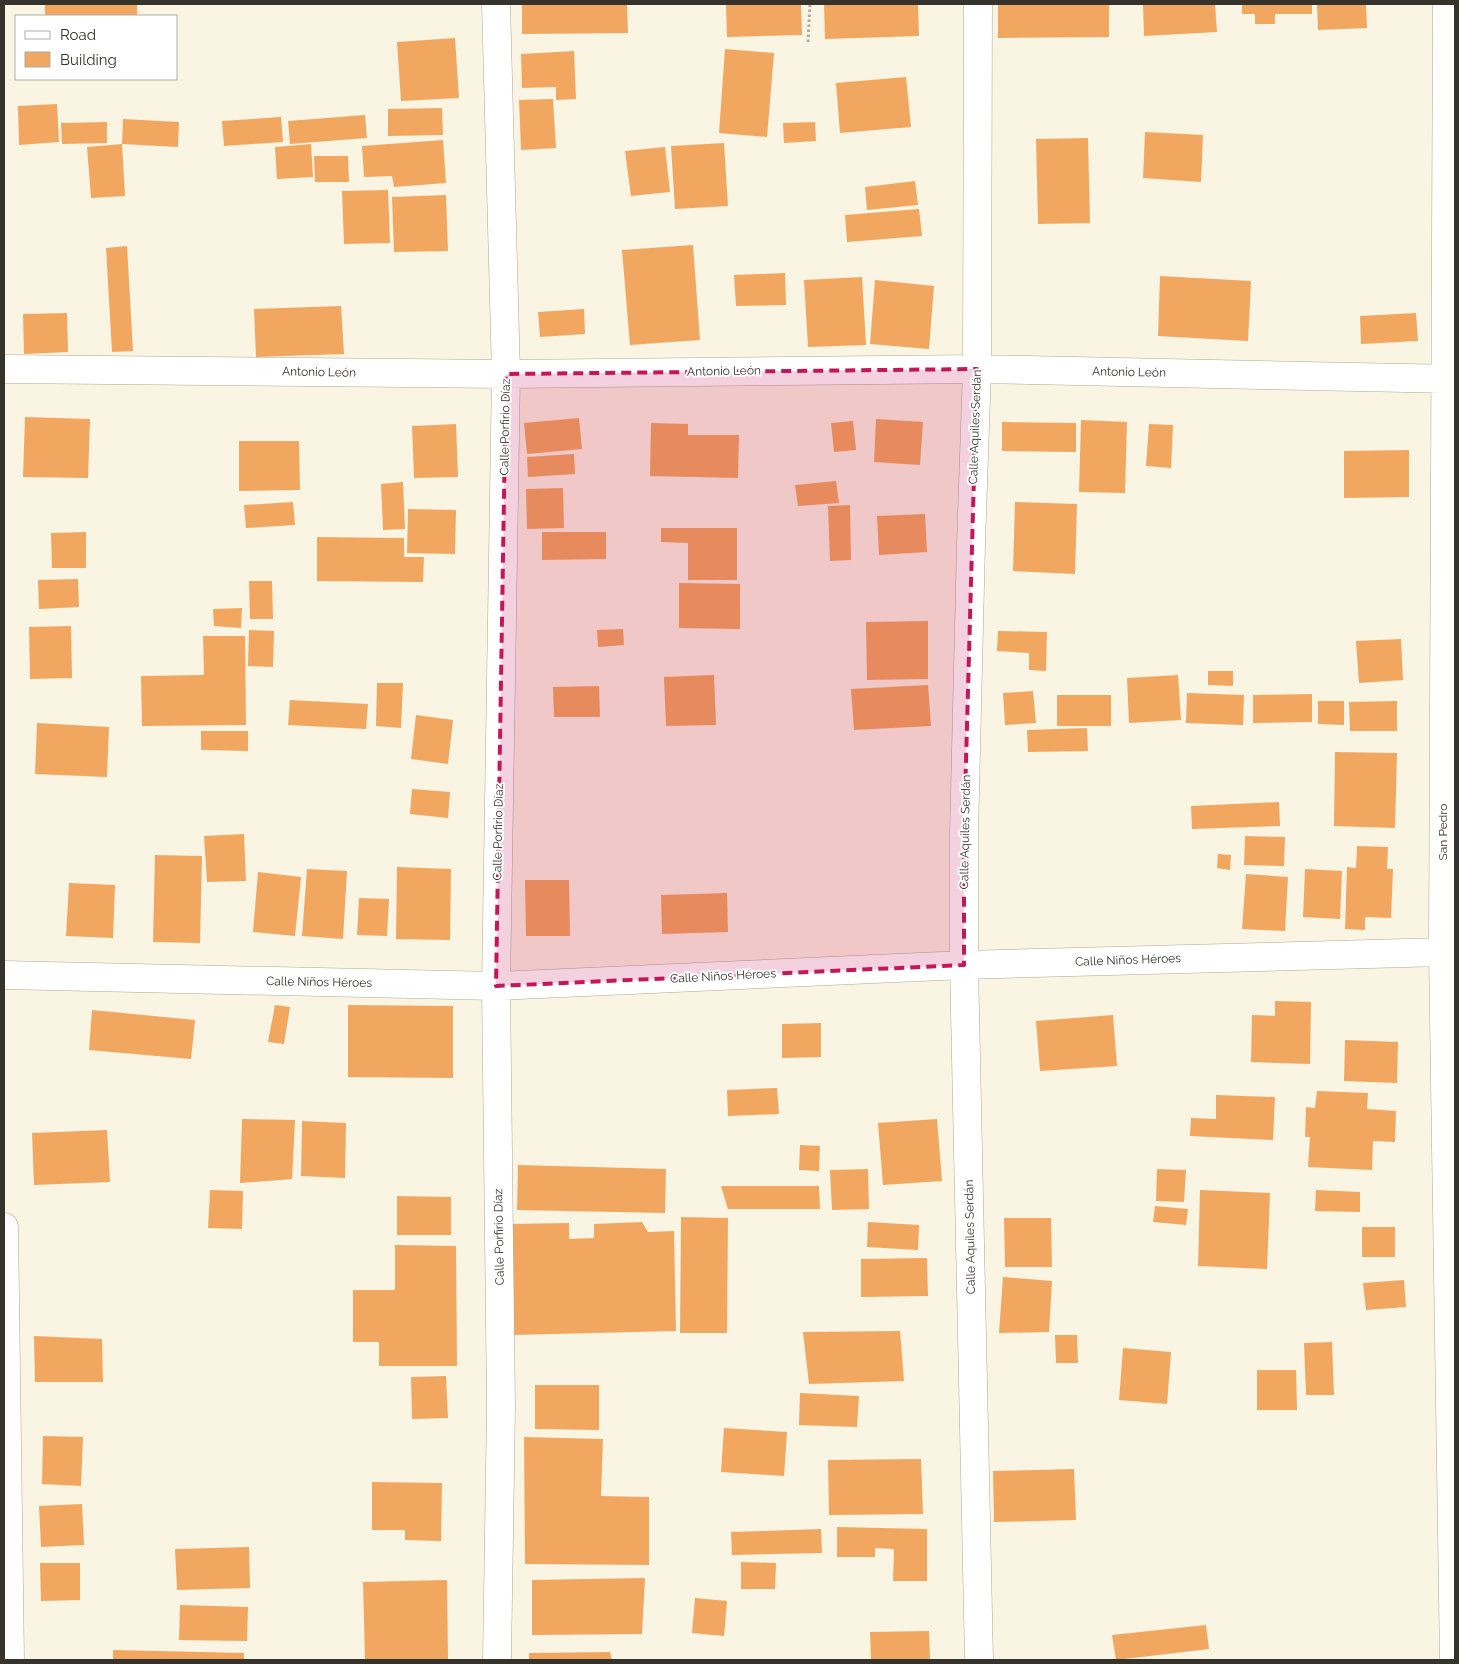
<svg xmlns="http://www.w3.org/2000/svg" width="1459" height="1664" font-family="Raleway,sans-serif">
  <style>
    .building { fill: #f1a760 }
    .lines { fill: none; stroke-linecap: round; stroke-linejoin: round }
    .street-casing { stroke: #aea897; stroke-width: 29 }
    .path { stroke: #b0ab9e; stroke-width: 3; stroke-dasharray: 2.5 2.5; stroke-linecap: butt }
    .street { stroke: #fff; stroke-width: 28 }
    .marked { fill: #c2185b; fill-opacity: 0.2; stroke: #c2185b; stroke-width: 4; stroke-dasharray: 10 6; stroke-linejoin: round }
    .labels { text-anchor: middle; stroke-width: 4; stroke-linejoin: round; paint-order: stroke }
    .street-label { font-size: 12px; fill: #35332c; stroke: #fff }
  </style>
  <rect width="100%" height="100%" fill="#faf4e3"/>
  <path class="building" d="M45 4H137V16L45 15Z
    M522 4H627L628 33 522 34Z
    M726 4H801L802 35 727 37Z
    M824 4H918L919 36 825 39Z
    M998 4H1109V37L998 38Z
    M1143 4H1215L1217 32 1144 36Z
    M1242 4H1312V14H1275V24H1255V14H1242Z
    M1317 4H1366L1367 28 1318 30Z
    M455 38 459 98 401 101 397 42Z
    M725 49 774 53 767 137 719 133Z
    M574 51 576 99 556 100V87L522 88 521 54Z
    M906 77 911 127 840 133 836 83Z
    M553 99 556 148 521 150 519 100Z
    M57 104 59 142 19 145 18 106Z
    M442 108 443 135 388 136V109Z
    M365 115 367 138 290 144 288 121Z
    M281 117 283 142 224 146 222 121Z
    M123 119 179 122 178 147 122 144Z
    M107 122V143L62 144 61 123Z
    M815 122 816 141 784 143 783 123Z
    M1145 132 1203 135 1201 182 1143 178Z
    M1088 138 1090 223 1038 224 1036 139Z
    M443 140 446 183 394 187 392 176 364 177 362 146Z
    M724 143 728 206 675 209 671 146Z
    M122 144 125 196 91 198 87 147Z
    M311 144 313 177 277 179 275 147Z
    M665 147 670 192 631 196 625 151Z
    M314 156H348L349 182H315Z
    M915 181 918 205 867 210 865 187Z
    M388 190 390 243 344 244 342 191Z
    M446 195 448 251 394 252 392 197Z
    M919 209 922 236 847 242 845 215Z
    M693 245 700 340 630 345 622 250Z
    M127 246 133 351 112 352 106 248Z
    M785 273 786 305 736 306 734 275Z
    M1160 276 1251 281 1248 341 1158 336Z
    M862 277 866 345 808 347 804 280Z
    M875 280 934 286 929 349 870 344Z
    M341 306 344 354 256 357 254 309Z
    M584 309 585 334 540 337 538 312Z
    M67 313 68 352 24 354 23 314Z
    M1416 313 1418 341 1361 344 1360 316Z
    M25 417 90 419 88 478 23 477Z
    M579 418 582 449 527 454 524 423Z
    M876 419 923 422 920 465 874 462Z
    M1081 420 1127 422 1125 493 1079 492Z
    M853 421 856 450 834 452 831 423Z
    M1002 422 1076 423V452L1002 451Z
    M651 423 688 424V435H739L738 478 650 476Z
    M456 424 458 477 414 478 412 426Z
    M1149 424 1173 425 1171 468 1146 466Z
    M239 441H299L300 490 239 491Z
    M1409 450V497L1344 498V451Z
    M574 454 575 474 528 477 527 457Z
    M836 481 839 503 798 506 795 485Z
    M403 482 405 529 383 530 381 484Z
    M563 488 564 528 527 529 526 489Z
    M293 502 295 525 246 528 244 505Z
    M1015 502 1077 504 1075 574 1013 571Z
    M850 505 851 560 830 561 828 506Z
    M408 509 456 510 455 554 407 553Z
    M925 514 927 552 879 555 877 516Z
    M661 528H737V580H688V543L661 542Z
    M86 532V568H52L51 533Z
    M542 532H606V559L542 560Z
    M317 537 404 538V557H424L423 582 317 581Z
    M78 579 79 607 39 609 38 580Z
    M249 581H272L273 619H250Z
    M679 583 740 584V629L679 628Z
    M242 608 241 628 214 626 213 609Z
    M928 621V679L867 680 866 622Z
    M71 626 72 678 30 679 29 627Z
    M623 629 624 645 598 647 597 630Z
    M249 630 274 631 273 667 248 666Z
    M998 631 1047 632 1046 671 1029 670V653L997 651Z
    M203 636H245L246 725 142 726 141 676 204 675Z
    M1401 639 1403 680 1359 683 1356 641Z
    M1208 671H1233V686L1208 685Z
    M714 675 716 725 666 726 664 677Z
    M1178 675 1181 720 1129 723 1127 678Z
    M377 683H403L401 728 376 726Z
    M928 685 931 726 854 730 851 689Z
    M599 686 600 717H554L553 687Z
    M1033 691 1036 723 1005 725 1003 693Z
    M1187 693 1244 695 1243 725 1186 723Z
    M1312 694V722L1253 723V695Z
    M1057 695H1111V726H1057Z
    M290 700 368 704 366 729 288 725Z
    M1318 701H1344V725L1318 724Z
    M1397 701V731H1350L1349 702Z
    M416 715 453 720 448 764 411 759Z
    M37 723 109 727 107 777 35 774Z
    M1087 728 1088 751 1028 752 1027 730Z
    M201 731H248V751L201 750Z
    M1335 752 1397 753 1395 828 1334 826Z
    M412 789 450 792 448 818 410 814Z
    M1279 802 1280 826 1192 829 1191 806Z
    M244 834 246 881 207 882 204 836Z
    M1245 836 1285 837 1284 866 1244 865Z
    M1357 846 1388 847 1387 869H1393L1391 918 1365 917V930L1345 929 1347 867 1356 868Z
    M1218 854 1231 855 1230 870 1217 868Z
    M155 855 202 856 200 943 153 942Z
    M397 867 451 869 450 940 396 939Z
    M307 869 347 871 343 939 302 936Z
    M1305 869 1342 871 1340 919 1303 917Z
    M258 872 301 877 295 936 253 932Z
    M1246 874 1288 877 1285 931 1242 929Z
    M525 880H569L570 936H526Z
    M69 883 115 885 113 938 66 936Z
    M727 893 728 932 662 934 661 895Z
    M359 898 389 899 387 936 357 935Z
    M1275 1001 1311 1002 1310 1064 1251 1062 1252 1015 1275 1016Z
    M275 1005 290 1007 284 1044 268 1042Z
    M348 1005 453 1006V1078L348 1077Z
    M92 1010 195 1020 191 1059 89 1050Z
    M1113 1015 1117 1066 1040 1071 1036 1021Z
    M821 1023V1057L782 1058V1024Z
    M1345 1040 1398 1042 1397 1083 1344 1081Z
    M777 1088 779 1114 728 1116 727 1090Z
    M1317 1091 1368 1093 1367 1109 1396 1111 1395 1142 1373 1141 1372 1170 1308 1167 1310 1137H1305L1306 1107 1315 1108Z
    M1216 1095 1275 1097 1273 1140 1190 1136 1191 1118 1216 1119Z
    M242 1119 295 1120 292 1179 240 1183Z
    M937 1119 942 1181 883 1185 878 1123Z
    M302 1121 346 1123 345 1178 301 1176Z
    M107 1130 110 1182 34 1185 32 1133Z
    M800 1145 820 1146 819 1171 799 1170Z
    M518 1165 666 1169 665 1213 517 1210Z
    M868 1169 869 1209 832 1210 830 1170Z
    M1157 1169 1186 1170 1184 1202 1156 1201Z
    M721 1186H819L820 1209H728Z
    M210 1190 243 1191 242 1229 208 1228Z
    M1200 1190 1270 1193 1267 1269 1198 1266Z
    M1316 1190 1360 1192V1212L1315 1211Z
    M397 1196 451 1197V1235H397Z
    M1155 1206 1188 1209 1186 1225 1153 1222Z
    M681 1217 728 1218 727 1333H680Z
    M1004 1218H1051L1052 1267H1005Z
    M642 1222 648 1232 674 1231 676 1331 513 1335 510 1224 569 1223V1239L594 1238V1224Z
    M868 1222 919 1225 918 1250 867 1247Z
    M1362 1227H1395V1257H1362Z
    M395 1245 456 1246 457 1366H379V1342H353V1290H395Z
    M927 1258 928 1296 861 1297V1259Z
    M1003 1277 1052 1281 1049 1332 999 1333Z
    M1404 1280 1406 1307 1366 1310 1363 1283Z
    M900 1331 904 1381 809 1384 803 1332Z
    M1055 1335H1077L1078 1363H1056Z
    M34 1336 102 1339 103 1382H35Z
    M1332 1342 1334 1395H1306L1304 1343Z
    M1123 1348 1171 1352 1167 1404 1119 1400Z
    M1257 1370H1296L1297 1410H1257Z
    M446 1376 448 1418 412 1419 411 1377Z
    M535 1385H599V1430L535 1429Z
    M800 1393 859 1396 857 1427 799 1425Z
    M724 1428 787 1432 784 1476 721 1472Z
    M43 1436 83 1437 81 1486 42 1484Z
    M524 1437 603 1439 601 1496 649 1497V1565L525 1564Z
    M921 1459 923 1514 829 1515 828 1460Z
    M1074 1469 1076 1520 994 1522 993 1471Z
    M372 1482 442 1483 441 1541 405 1540V1530H372Z
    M82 1504 84 1545 41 1547 39 1506Z
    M837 1527 927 1529V1581H893L894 1549 875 1548V1557H837Z
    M821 1529 822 1553 732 1555 731 1532Z
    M249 1547 250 1588 177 1590 175 1549Z
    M741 1562 776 1563 775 1589H741Z
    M40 1563H80V1600L41 1601Z
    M645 1578 642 1634 532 1635V1580Z
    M447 1580 448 1660H365L363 1582Z
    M695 1598 727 1601 724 1636 692 1633Z
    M180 1605 248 1607 247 1641 179 1640Z
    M1206 1625 1209 1649 1116 1660 1112 1635Z
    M929 1631 930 1660H871L870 1632Z
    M113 1650 244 1653V1660H113Z
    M610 1652 612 1660H529V1653Z"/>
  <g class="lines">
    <defs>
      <path id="street" d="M496 4 506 374 496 986 501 1406 497 1660
        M978 4 977 369 971 544 964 833V965L979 1660
        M1447 4 1443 952 1454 1660
        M4 369 506 374 977 369 1455 379
        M4 975 496 986 964 965 1443 952
        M4 1227 10 1660"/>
    </defs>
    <use href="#street" class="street-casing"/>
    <path class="path" d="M808 42 810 4"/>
    <use href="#street" class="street"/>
  </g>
  <path class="marked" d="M977 369 964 833V965L496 986 506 374Z"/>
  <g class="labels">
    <g class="street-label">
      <text transform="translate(724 371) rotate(-1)" y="4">Antonio León</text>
      <text transform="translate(319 372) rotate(1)" y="4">Antonio León</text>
      <text transform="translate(1129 372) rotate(1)" y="4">Antonio León</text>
      <text transform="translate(505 427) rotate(-89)" y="4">Calle Porfirio Díaz</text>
      <text transform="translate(975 427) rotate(-88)" y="4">Calle Aquiles Serdán</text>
      <text transform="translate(498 832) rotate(-89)" y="4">Calle Porfirio Díaz</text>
      <text transform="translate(965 832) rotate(-89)" y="4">Calle Aquiles Serdán</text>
      <text transform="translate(1443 832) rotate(-90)" y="4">San Pedro</text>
      <text transform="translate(1128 960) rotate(-2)" y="4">Calle Niños Héroes</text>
      <text transform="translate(723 976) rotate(-3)" y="4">Calle Niños Héroes</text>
      <text transform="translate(319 982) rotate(1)" y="4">Calle Niños Héroes</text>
      <text transform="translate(499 1237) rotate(-91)" y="4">Calle Porfirio Díaz</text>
      <text transform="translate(970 1237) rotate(-91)" y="4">Calle Aquiles Serdán</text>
    </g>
  </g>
  <rect width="1459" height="1664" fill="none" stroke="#35332c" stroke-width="10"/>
  <rect x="15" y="15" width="162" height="65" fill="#ffffff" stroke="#aeadab"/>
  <rect x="25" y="31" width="25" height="8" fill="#ffffff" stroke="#aeadab"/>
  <text x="60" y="40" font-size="15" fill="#35332c">Road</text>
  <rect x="25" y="52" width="25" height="15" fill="#f1a760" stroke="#aeadab"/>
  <text x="60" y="65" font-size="15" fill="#35332c">Building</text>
</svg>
